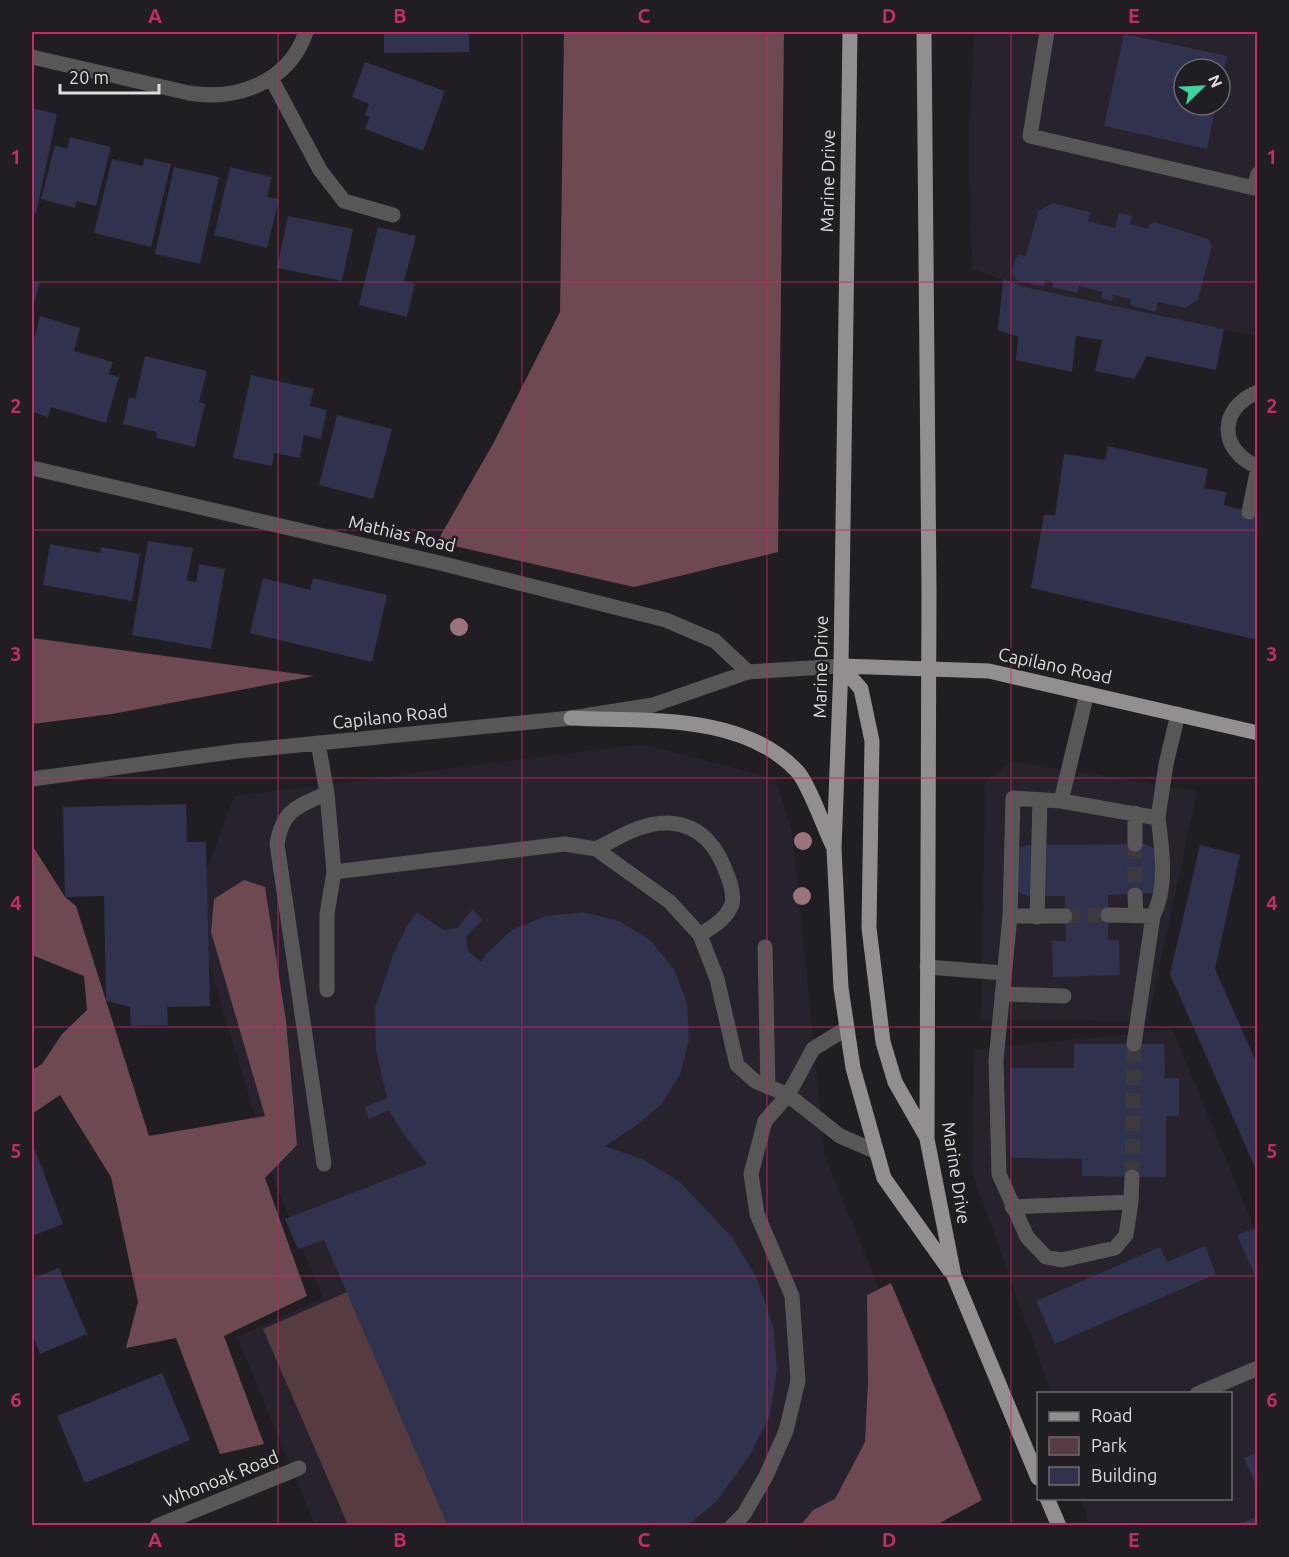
<svg xmlns="http://www.w3.org/2000/svg" width="1289" height="1557" font-family="Ubuntu,sans-serif">
  <style>
    .built { fill: #27222c; fill-rule: evenodd }
    .green { fill: #563b40 }
    .forest { fill: #6e4951 }
    .building { fill: #30324e }
    .lines { fill: none; stroke-linecap: round; stroke-linejoin: round }
    .minor-tunnel { stroke: #3c3a3e; stroke-width: 15; stroke-dasharray: 15 8; stroke-linecap: butt }
    .minor { stroke: #595658; stroke-width: 15 }
    .major { stroke: #938e91; stroke-width: 15 }
    .tree { fill: #9a737d }
    .grid { fill: none; stroke: #c52c68; stroke-width: 1.5; stroke-opacity: 0.55 }
    .labels { text-anchor: middle; stroke-width: 5; stroke-linejoin: round; paint-order: stroke }
    .street-label { font-size: 18px; fill: #dedcdf; stroke: #201e22 }
    .neatline { fill: none; stroke: #c52c68; stroke-width: 2 }
    .grid-label { font-size: 20px; text-anchor: middle; font-weight: bold; fill: #c52c68 }
  </style>
  <rect width="100%" height="100%" fill="#201e22"/>
  <path class="built" d="M974 32H1257L1258 328 1255 336 1025 287 972 269 969 140ZM1184 69H1220V105H1184Z
    M643 744 776 779 792 832 825 1156 967 1504 938 1526 315 1525 237 1337 323 1298 276 1186 198 927 196 900 234 796Z
    M1012 761 1197 791 1148 1021 981 1020 985 782Z
    M1173 1030 1257 1235V1525H1089L1082 1499 1230 1498V1394L1051 1393 972 1172 974 1049Z"/>
  <path class="green" d="M347 1292 448 1525H348L263 1329Z"/>
  <path class="forest" d="M564 32H784L778 552 634 587 437 542 494 442 560 312Z
    M32 638 314 676 112 714 32 724Z
    M32 845 65 897 76 906 149 1136 265 1116 211 932 214 899 244 880 265 887 286 1021 297 1145 265 1178 307 1296 224 1336 264 1444 220 1454 176 1338 126 1348 138 1302 111 1177 60 1095 32 1114V1070L42 1064 62 1034 87 1010 84 976 32 955Z
    M891 1283 982 1500 936 1525H801L813 1510 835 1499 865 1442 868 1382 867 1295Z"/>
  <path class="building" d="M384 32H469V52L384 53Z
    M1124 34 1227 56 1221 84 1220 69H1184V105H1216L1207 149 1104 126Z
    M365 62 445 91 423 151 365 129 370 117 365 115 369 104 352 97Z
    M32 108 57 114 36 214 32 213Z
    M70 137 111 147 96 206 76 201 75 208 41 199 55 145 67 149Z
    M144 158 171 164 151 247 94 233 112 159 143 166Z
    M174 167 219 177 200 264 155 254Z
    M230 167 272 177 267 197 279 199 267 248 214 235Z
    M1053 203 1090 212 1088 221 1115 228 1119 213 1132 216 1130 224 1148 229 1149 225 1154 222 1208 239 1212 246 1198 300 1185 308 1158 302 1156 312 1130 305 1131 299 1113 295 1112 301 1101 298 1102 292 1079 286 1077 293 1052 287 1053 282 1046 280 1044 287 1016 280 1012 273 1015 259 1019 255 1026 256 1038 211Z
    M288 216 353 229 342 281 277 268Z
    M378 227 416 236 404 281 415 284 407 317 359 305Z
    M1003 279 1025 287 1224 329 1216 370 1147 356 1134 379 1095 371 1102 340 1076 336 1072 372 1016 360 1018 337 998 330Z
    M32 281 40 283 34 303 32 302Z
    M40 316 80 328 74 351 113 362 109 374 119 377 106 423 51 407 48 417 32 412V345Z
    M145 356 207 371 199 402 205 404 195 447 157 438 156 432 123 424 129 397 135 399Z
    M251 375 314 389 310 406 327 410 321 439 304 435 300 458 274 453 272 466 233 458Z
    M337 415 392 429 373 499 319 485Z
    M1108 446 1208 469 1204 488 1226 492 1224 505 1258 514V640L1031 588 1044 515H1055L1064 454 1105 460Z
    M148 541 193 548 187 580 196 582 199 564 225 569 211 649 132 635Z
    M50 544 100 553 101 547 140 554 132 601 43 585Z
    M263 578 310 590 313 578 387 595 372 662 250 633Z
    M186 804 187 842H206L210 1006 167 1007 168 1025 131 1026 130 1007 106 1001 104 896 65 897 63 807Z
    M1145 844 1155 849 1159 859 1153 893 1108 895V940H1119L1120 975 1053 977 1052 941H1066L1065 896H1027L1018 892 1017 849 1028 845Z
    M1200 845 1240 855 1215 969 1258 1066V1174L1170 974Z
    M473 909 482 920 466 937 468 951 481 962 485 955 512 930 546 916 583 912 619 921 650 940 674 969 687 1003 689 1040 680 1075 661 1105 633 1128 605 1146 644 1160 680 1182 731 1236 757 1278 774 1330 777 1370 770 1415 750 1455 716 1502 687 1526H448L324 1240 298 1249 285 1219 427 1164 404 1135 389 1110 369 1119 365 1107 387 1098 376 1050 375 1008 393 955 407 926 417 912 444 930 457 928Z
    M1074 1044H1164L1165 1078H1179V1116H1166V1177L1082 1176V1159L1010 1158V1068H1074Z
    M32 1142 63 1224 32 1236Z
    M1258 1227V1282L1237 1235Z
    M1205 1246 1216 1274 1055 1344 1036 1301 1160 1247 1167 1262Z
    M59 1268 87 1334 40 1354 32 1333V1279Z
    M162 1373 190 1440 85 1483 57 1416Z
    M1258 1452V1488L1244 1458Z
    M1256 1517 1258 1526H1236Z"/>
  <g class="lines">
    <path class="minor-tunnel" d="M1135 844V895
      M1065 916 1108 915
      M1132 1177 1134 1044"/>
    <path class="minor" d="M1047 32 1030 136 1254 188 1258 174
      M32 57 189 93C238 101 289 82 306 32
      M271 78 320 170 344 201 393 215
      M1258 392C1218 408 1218 450 1258 467
      M32 468 444 564 666 620 715 641 748 672
      M1249 512 1258 468
      M1087 693 1061 801 1158 818 1166 764 1178 714
      M318 743 327 793 334 872 565 844 596 849 670 902 700 935 717 979 737 1065 755 1081 788 1095 840 1136 877 1152
      M32 779 238 751 571 718 653 705 748 672 841 666
      M1061 801 1013 798 1010 916 996 1060 999 1174 1027 1237 1046 1257 1062 1260 1115 1248 1126 1235 1131 1202 1132 1177
      M1135 813V844
      M596 849C620 837 642 822 669 823 702 825 718 848 728 877 731 884 734 897 732 904 726 920 713 926 700 935
      M1135 895 1136 916
      M1108 915 1153 916C1168 887 1162 849 1158 818
      M1010 916H1065
      M1037 917 1040 800
      M765 947 768 1087
      M927 967 1004 973
      M327 990V914L334 872
      M1002 994 1064 996
      M1134 1044 1153 916
      M324 1164 277 844C283 809 297 807 327 793
      M1012 1207 1131 1202
      M1197 1394 1258 1368
      M157 1526 299 1468
      M732 1526 744 1514 766 1476 786 1431 798 1381 792 1296 757 1214 751 1174 765 1121 788 1095 813 1049 847 1028"/>
    <path class="major" d="M850 32 841 666 834 849 841 988 853 1068 884 1178 950 1271
      M924 32 929 591 927 1139 954 1276 1038 1478
      M841 666 861 689 872 741 869 928 883 1042 895 1082 927 1138
      M841 666 989 671 1258 733
      M571 718C646 722 741 712 797 771 809 784 824 828 833 846
      M1047 1498 1059 1526"/>
  </g>
  <g class="tree">
    <circle cx="459" cy="627" r="9"/>
    <circle cx="803" cy="841" r="9"/>
    <circle cx="802" cy="896" r="9"/>
  </g>
  <path class="grid" d="M278 32V1526M522 32V1526M767 32V1526M1011 32V1526M32 282H1258M32 530H1258M32 778H1258M32 1027H1258M32 1276H1258"/>
  <g class="labels">
    <g class="street-label">
      <text transform="translate(828 181) rotate(-89)" y="6">Marine Drive</text>
      <text transform="translate(402 534) rotate(13)" y="6">Mathias Road</text>
      <text transform="translate(1055 666) rotate(12)" y="6">Capilano Road</text>
      <text transform="translate(821 667) rotate(-89)" y="6">Marine Drive</text>
      <text transform="translate(390 717) rotate(-6)" y="6">Capilano Road</text>
      <text transform="translate(956 1173) rotate(81)" y="6">Marine Drive</text>
      <text transform="translate(221 1479) rotate(-22)" y="6">Whonoak Road</text>
    </g>
  </g>
  <rect width="1289" height="1557" fill="none" stroke="#201e22" stroke-width="66"/>
  <rect x="1037" y="1392" width="195" height="108" fill="#201e22" stroke="#6c6a6e" stroke-width="1.5"/>
  <rect x="1049" y="1412" width="30" height="9" fill="#938e91" stroke="#6c6a6e" stroke-width="1.5"/>
  <text x="1091" y="1422" font-size="18" fill="#dedcdf">Road</text>
  <rect x="1049" y="1437" width="30" height="18" fill="#563b40" stroke="#6c6a6e" stroke-width="1.5"/>
  <text x="1091" y="1452" font-size="18" fill="#dedcdf">Park</text>
  <rect x="1049" y="1467" width="30" height="18" fill="#30324e" stroke="#6c6a6e" stroke-width="1.5"/>
  <text x="1091" y="1482" font-size="18" fill="#dedcdf">Building</text>
  <g transform="translate(1202 87) rotate(66)"><circle r="28" fill="#201e22" stroke="#6c6a6e" stroke-width="1.5"/>
  <path d="M0-4.5L10 22L0 15L-10 22Z" fill="#3ed4a2"/>
  <text y="-9" font-size="16" font-weight="bold" text-anchor="middle" fill="#dedcdf">N</text>
  </g>
  <path d="M60 84v9h99v-9" fill="none" stroke="#dedcdf" stroke-width="3"/>
  <text x="69" y="84" font-size="18" fill="#dedcdf" stroke="#201e22" stroke-width="4.5" paint-order="stroke">20 m</text>
  <rect x="33" y="33" width="1223" height="1491" class="neatline"/>
  <g class="grid-label">
    <text x="155" y="23">A</text>
    <text x="400" y="23">B</text>
    <text x="644" y="23">C</text>
    <text x="889" y="23">D</text>
    <text x="1134" y="23">E</text>
    <text x="16" y="164">1</text>
    <text x="1272" y="164">1</text>
    <text x="16" y="413">2</text>
    <text x="1272" y="413">2</text>
    <text x="16" y="661">3</text>
    <text x="1272" y="661">3</text>
    <text x="16" y="910">4</text>
    <text x="1272" y="910">4</text>
    <text x="16" y="1158">5</text>
    <text x="1272" y="1158">5</text>
    <text x="16" y="1407">6</text>
    <text x="1272" y="1407">6</text>
    <text x="155" y="1547">A</text>
    <text x="400" y="1547">B</text>
    <text x="644" y="1547">C</text>
    <text x="889" y="1547">D</text>
    <text x="1134" y="1547">E</text>
  </g>
</svg>
